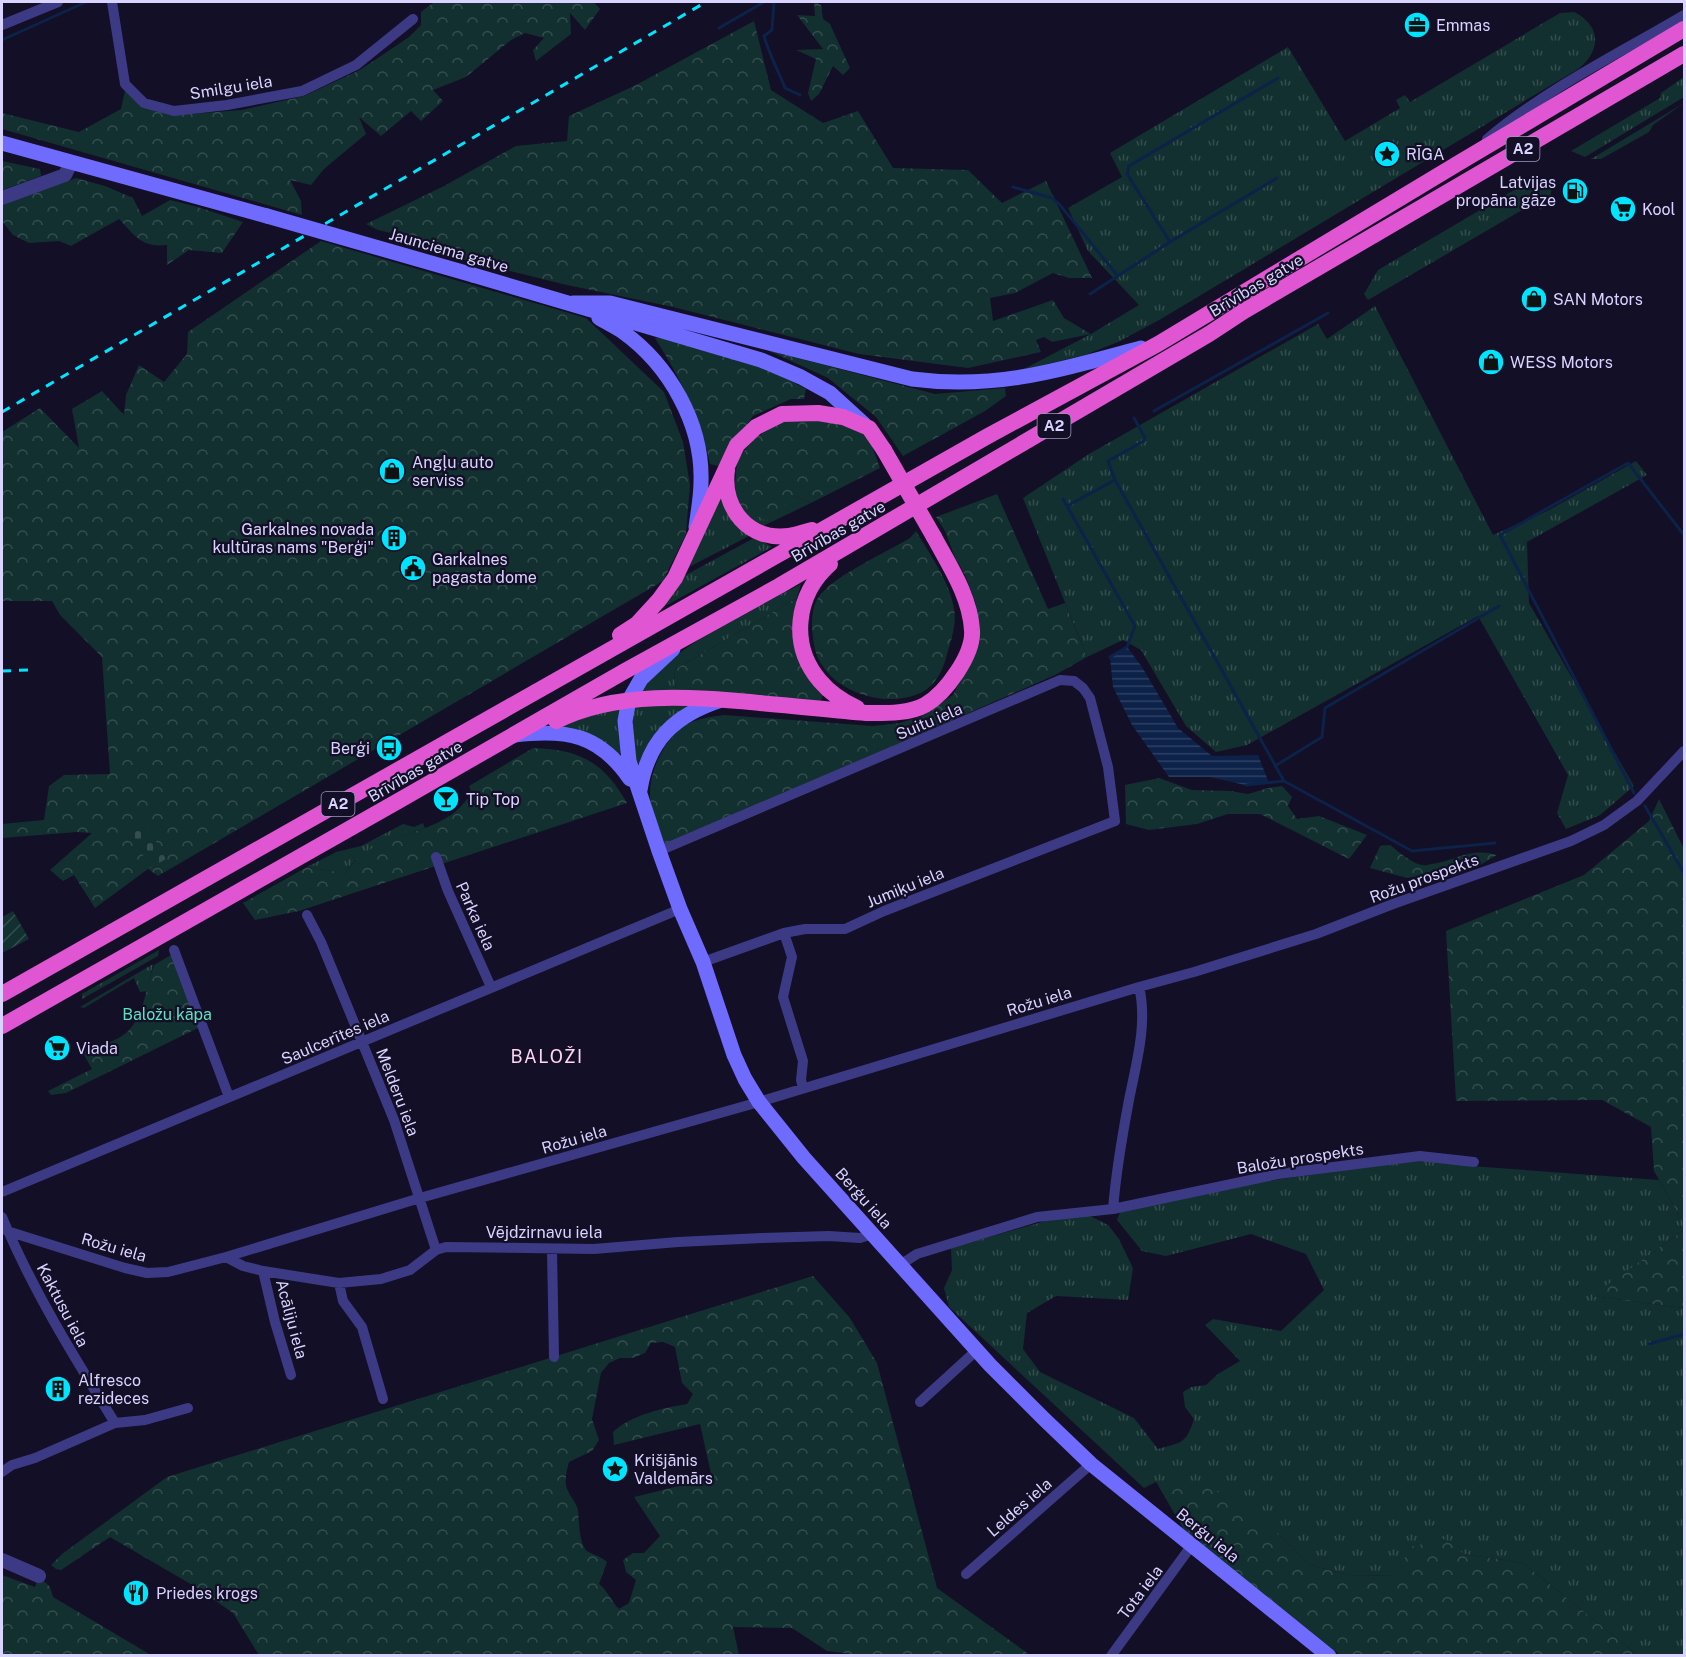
<svg xmlns="http://www.w3.org/2000/svg" width="1686" height="1657" font-family="'Public Sans',sans-serif">
  <style>
    .grass { fill: url(#grass-tufts) }
    .forest { fill: url(#forest-crowns); fill-rule: evenodd }
    .cemetery { fill: url(#cemetery-stones) }
    .garden { fill: url(#garden-furrows) }
    .water { fill: url(#water-rules) }
    .lines { fill: none; stroke-linecap: round; stroke-linejoin: round }
    .stream { stroke: #0c2248; stroke-width: 3 }
    .minor { stroke: #3d3a85; stroke-width: 10 }
    .tertiary { stroke: #3d3a85; stroke-width: 14 }
    .secondary { stroke: #6f6bff; stroke-width: 15 }
    .trunk { stroke: #e055d1; stroke-width: 16 }
    .rail { stroke: #00e5ff; stroke-width: 3; stroke-dasharray: 9 8; stroke-linecap: butt }
    .secondary-bridge { stroke: #6f6bff; stroke-width: 15 }
    .trunk-bridge { stroke: #e055d1; stroke-width: 16 }
    .labels { text-anchor: middle; stroke-width: 4.5; stroke-linejoin: round; paint-order: stroke }
    .shield { fill: #130f26; stroke: #9e99be; stroke-width: 1.5 }
    .shield-label { font-size: 15px; font-weight: bold; fill: #d9d4ff }
    .poi-label { font-size: 16px; fill: #d9d4ff; stroke: #130f26; text-anchor: start }
    .street-label { font-size: 16px; fill: #d9d4ff; stroke: #130f26 }
    .park-label { font-size: 16px; fill: #5fe0c0; stroke: #130f26 }
    .neighbourhood-label { font-size: 18px; letter-spacing: 1.5px; fill: #ffd6f0; stroke: #130f26 }
  </style>
  <defs>
    <pattern id="grass-tufts" width="24" height="20" patternUnits="userSpaceOnUse" patternTransform="scale(1.5)"><rect width="24" height="20" fill="#12302f"/><path d="M3 7l-1-3M5 7V3M7 7l1-3M15 17l-1-3M17 17v-4M19 17l1-3" fill="none" stroke="#344d4e"/></pattern>
    <pattern id="forest-crowns" width="20" height="18" patternUnits="userSpaceOnUse" patternTransform="scale(1.5)"><rect width="20" height="18" fill="#12302f"/><path d="M2 6a3 3 0 1 1 6 0M12 15a3 3 0 1 1 6 0" fill="none" stroke="#344d4e"/></pattern>
    <pattern id="cemetery-stones" width="16" height="16" patternUnits="userSpaceOnUse" patternTransform="scale(1.5)"><rect width="16" height="16" fill="#12302f"/><path d="M2 7V4a2 2 0 0 1 4 0v3zM10 15v-3a2 2 0 0 1 4 0v3z" fill="#344d4e"/></pattern>
    <pattern id="garden-furrows" width="10" height="10" patternUnits="userSpaceOnUse" patternTransform="scale(1.5)"><rect width="10" height="10" fill="#12302f"/><path d="M-1 1l2-2M0 10L10 0M9 11l2-2" fill="none" stroke="#344d4e"/></pattern>
    <pattern id="water-rules" width="6" height="5" patternUnits="userSpaceOnUse" patternTransform="scale(1.5)"><rect width="6" height="5" fill="#0c2248"/><path d="M0 2.5h6" fill="none" stroke="#2f4163"/></pattern>
  </defs>
  <rect width="100%" height="100%" fill="#130f26"/>
  <path class="grass" d="M1574 12C1602 26 1601 51 1578 69L1161 319 1118 342 1085 355 1022 370 1091 334 1139 305 1088 251 1068 208 1122 177 1110 153 1288 47 1345 141 1400 108 1396 100 1405 95 1410 102 1560 13Z
    M1684 77V97L1585 157 1571 151 1660 98 1661 93Z
    M1684 103 1653 125 1649 132 1601 159H1591Z
    M1549 183 1552 186 1549 204 1540 210 1534 203 1368 300 1364 294 1378 270 1514 190C1525 185 1537 188 1549 183Z
    M1375 306 1493 535 1549 510 1636 461 1647 475 1527 542 1529 603 1634 786 1600 815 1566 829 1557 813 1568 775 1478 616 1247 745 1216 752 1186 726 1141 650 1123 640 1087 657 1023 498 1089 454 1318 324 1327 339Z
    M721 489 751 535 685 569Z
    M796 496 811 503 763 526 757 524 737 505Z
    M756 537 772 547 667 605 664 600 682 577Z
    M801 584 797 598 674 670 676 693 639 694C660 652 758 607 801 584Z
    M693 703C664 719 656 736 641 764L635 763 633 757 632 704Z
    M622 705V752L617 755 563 728V722Z
    M423 823 425 828 393 839 354 861 345 873 307 867 336 852 361 846 403 824 414 827Z
    M159 950 158 956 82 999V994Z
    M153 964 147 991 140 992 134 978 84 1008 80 1007Z
    M1415 1159 1471 1166 1659 1180 1684 1224V1230L1593 1296 1684 1308V1655H1638L1523 1563 1464 1554 1396 1576 1349 1575 1310 1565 1278 1533 1156 1482 1144 1488 949 1307 944 1288 952 1270 951 1248 1056 1218 1090 1216 1108 1225 1119 1239 1133 1268 1128 1300 1056 1296 1027 1313 1023 1349 1040 1372 1134 1418 1158 1449C1182 1442 1186 1444 1194 1419L1185 1407 1183 1392 1191 1387 1206 1385 1218 1374 1240 1361 1205 1325 1213 1319 1281 1331 1324 1290 1306 1254 1251 1234 1166 1256 1142 1251 1117 1220 1120 1212 1209 1190Z"/>
  <path class="forest" d="M434 2H594L600 9 585 30 570 13 571 34 536 61 533 50 544 38 525 33 511 40 466 77 433 90 443 101 421 121 411 111 381 136 359 117 366 134 324 169 311 185 290 180 301 201 302 215 2 129V113L79 132 121 109 126 86 128 91 177 115 242 110 304 96 360 70 409 37 421 25V12Z
    M814 2 821 5 823 19 830 24 850 68 843 75 833 66 819 94 811 101 808 93 816 59 796 50 823 49 797 15 815 16Z
    M754 21 771 90 823 123 858 111 893 168 968 170 1002 203 1046 181 1092 278H1069L1053 273 1015 293 990 298 993 321 1053 300 1064 318 1091 334 1052 342 1044 337 1036 340 1041 352 968 368 859 354 673 307 567 285 424 250 419 239 378 230 366 224 444 186 516 146 567 141 569 116 636 85Z
    M2 161 40 169 41 176 2 190Z
    M76 178 105 186 133 198 142 216 170 200 198 207 243 222 222 253 189 250 167 265V245C142 248 135 236 119 219L71 246 59 241 29 243 13 235 2 221V205Z
    M321 241 586 318 664 392 683 442 690 485 686 534 663 581 158 876 148 869 95 908 74 875 63 881 50 870 92 833 77 832 2 838V824L44 820 49 786 64 775 110 774 102 657 60 615 52 601H2V432L40 408 79 448 72 409 102 391 124 415 126 395 139 365 164 382 187 354 188 332Z
    M666 336 766 368 806 389 804 399H791L753 416 718 466 710 464C701 418 680 378 655 338Z
    M767 350 935 394 1005 388 1006 396 985 411 903 456 876 417 828 378Z
    M810 416 855 428 869 438 880 468 811 503 796 496 766 521 737 505 735 485 737 461 753 439 783 421Z
    M997 494 1048 609 1065 603 1087 657 1055 675 666 846C661 834 654 820 651 806 646 780 659 748 679 730 691 719 709 717 724 715L873 726 900 723 922 716 953 695 980 642 979 623 975 601 966 577 954 555 945 531 936 517Z
    M916 531C930 555 950 582 954 609 957 623 951 641 947 654 944 667 938 681 927 689 894 711 836 695 819 660 814 650 813 640 812 629 812 618 812 608 818 598 831 577 887 552 910 538Z
    M797 598 794 612 793 631 823 694 821 701 676 693 674 670Z
    M533 748C579 749 604 762 627 803L299 911 255 920 243 903 307 867 345 873C374 832 414 840 451 815 459 810 465 801 472 794L469 786Z
    M1159 778 1192 790 1230 791 1248 794 1268 788 1282 786 1292 797 1288 806 1297 819 1319 816 1367 835 1349 859 1260 814H1228L1197 824 1149 830 1126 824 1125 785Z
    M1659 799 1684 849V1224L1654 1171 1651 1127 1602 1100 1456 1101 1446 931 1584 875 1649 821Z
    M1390 845C1399 852 1412 864 1423 865 1426 866 1429 864 1432 864 1457 860 1471 847 1497 855L1480 865 1407 878 1370 868 1380 846Z
    M171 955 200 1027 66 1093 51 1095 48 1091 92 1069 79 1046C89 1045 102 1044 112 1041 144 1030 144 992 154 965Z
    M1684 1230V1308L1592 1296Z
    M813 1276 850 1318 877 1363 937 1588 1030 1655H858L827 1651 792 1628 733 1627 739 1655H259L233 1613 194 1586 110 1537 61 1570 56 1569 51 1565 62 1554 167 1477ZM663 1342 675 1347 682 1383 693 1394 687 1404C663 1408 631 1415 613 1432L614 1445 700 1424 712 1478 634 1497 660 1536 644 1553H633L623 1560 626 1572 636 1580 629 1603 619 1609C611 1601 608 1591 599 1584L607 1562C599 1555 593 1555 587 1551 579 1544 579 1521 578 1510 576 1501 568 1495 566 1485 565 1477 567 1469 569 1462L592 1451 599 1440 592 1419 601 1373 609 1363 620 1358H633L645 1353 651 1343Z
    M1156 1482 1212 1488 1278 1533 1310 1565 1349 1575 1396 1576 1410 1547 1445 1539 1464 1554 1523 1563 1638 1655H1340L1184 1530Z
    M2 1575 35 1587 39 1576 50 1587 53 1597 151 1655 2 1656Z"/>
  <path class="cemetery" d="M145 822 166 859 150 868 129 830Z"/>
  <path class="garden" d="M13 911 29 939 2 953V917Z"/>
  <path class="water" d="M1127 647 1142 667 1178 728 1212 756 1258 755 1269 783 1245 785 1210 777H1169L1132 725 1113 687 1110 657Z"/>
  <g class="lines">
    <path class="stream" d="M774 2 772 30 764 36C769 54 778 70 785 88L800 95
      M719 28 764 2
      M2 40 86 2
      M1013 187 1052 198 1060 205 1118 276
      M1170 242 1127 174 1129 166 1278 78
      M1090 294 1170 242 1277 178
      M1154 411 1328 313
      M1134 418 1145 438 1144 441 1108 461 1115 480 1284 781
      M1063 499 1135 626 1127 647 1110 657 1112 661
      M1067 506 1115 480
      M1275 766 1322 737 1325 708 1499 606
      M1246 785 1284 781 1412 851 1495 843
      M1634 793 1500 535 1628 463 1684 535
      M1645 806 1684 873
      M1649 1344 1684 1334"/>
    <path class="minor" d="M112 2 125 84 144 103 174 111 227 105 302 91 356 65 413 19
      M2 25 58 2
      M1487 139C1546 89 1618 54 1684 15
      M659 851 1060 680 1074 681 1083 688 1090 698 1108 767 1115 821 884 911 845 929H805L784 933 703 962
      M436 857 448 891 491 987
      M307 915 321 942 394 1120 436 1250
      M784 933 792 957 783 997 803 1061 801 1080 803 1088
      M174 950 229 1097
      M2 1192 680 909
      M1113 1209C1116 1172 1122 1137 1129 1100 1136 1064 1148 1023 1139 987
      M2 1217C32 1289 74 1357 115 1423
      M7 1231 125 1268 147 1273 168 1272 226 1257 420 1198 759 1102 1139 987 1194 972 1316 934 1393 904 1571 841 1604 825 1637 801 1684 751
      M552 1250 554 1357
      M226 1257 243 1266 263 1271 339 1283 381 1279 410 1270 436 1250 446 1247 594 1249 678 1242 762 1238 829 1236 860 1238 873 1234
      M900 1265 917 1254 1037 1217 1113 1209 1278 1174 1420 1156 1474 1162
      M263 1271 275 1322 291 1375
      M339 1283 343 1301 362 1327 383 1399
      M920 1402 977 1350
      M2 1472 12 1465 35 1458 115 1423 145 1420 188 1408
      M966 1574 1091 1464
      M1111 1656 1192 1545"/>
    <path class="tertiary" d="M2 198 65 175 71 163
      M2 1560 39 1576"/>
    <path class="secondary" d="M2 143 267 216
      M473 275 761 360 801 377 830 393 864 424
      M573 303H610L912 379C997 390 1060 370 1141 348
      M599 318C607 323 616 327 623 332 669 365 703 424 701 482 701 497 698 512 696 527
      M673 649 641 679 629 700 625 721 629 761 659 851 680 909 703 962 734 1055 745 1079 759 1102 804 1158 990 1365 1043 1418 1091 1464 1329 1656
      M515 735C567 729 599 734 630 779
      M640 790C648 740 675 715 721 700"/>
    <path class="trunk" d="M727 470C722 508 748 541 789 536 796 535 804 532 812 530
      M830 564C796 594 789 645 820 681 830 693 844 702 857 708
      M620 635 637 624 659 600 675 578 737 445 756 427 782 414 818 413 843 417 869 428 884 450
      M556 721C618 690 693 697 760 703 796 706 831 710 866 713 884 713 909 714 925 705 946 693 974 654 972 630 970 596 949 565 934 537
      M2 994 988 436 1158 344 1462 161 1684 29
      M2 1026 400 800 625 671 779 586 1209 334 1244 311 1684 54"/>
    <path class="rail" d="M2 412 706 2
      M2 671 28 670"/>
    <path class="secondary-bridge" d="M267 216 473 275"/>
    <path class="trunk-bridge" d="M884 450 934 537"/>
  </g>
  <defs>
    <symbol id="office-disc" viewBox="-11 -11 22 22"><circle r="9.5" fill="#00e5ff" stroke="#130f26"/><path d="M-6-3h4V-5.5h4V-3h4V5H-6ZM-1-4.5V-3h2v-1.5ZM-6 0V1H6V0Z" fill="#111"/></symbol>
    <symbol id="sight-disc" viewBox="-11 -11 22 22"><circle r="9.5" fill="#00e5ff" stroke="#130f26"/><path d="M0-6L1.8-2.2L6-1.7L2.9 1.2L3.7 5.4L0 3.3L-3.7 5.4L-2.9 1.2L-6-1.7L-1.8-2.2Z" fill="#111"/></symbol>
    <symbol id="fuel-disc" viewBox="-11 -11 22 22"><circle r="9.5" fill="#00e5ff" stroke="#130f26"/><path d="M-5.5-6h7V0h2V4h1.3V-2.5L3-4.5l.8-.8L6-3V5H2.5V1h-1V6h-7ZM-4.2-4.7v3.2H.2V-4.7Z" fill="#111"/></symbol>
    <symbol id="supermarket-disc" viewBox="-11 -11 22 22"><circle r="9.5" fill="#00e5ff" stroke="#130f26"/><path d="M-6-5.5h2.5l.6 2H6L4.5 2H-2.5L-4.4-4H-6ZM-1.5 3.2a1.3 1.3 0 1 0 .1 0ZM3 3.2a1.3 1.3 0 1 0 .1 0Z" fill="#111"/></symbol>
    <symbol id="shop-disc" viewBox="-11 -11 22 22"><circle r="9.5" fill="#00e5ff" stroke="#130f26"/><path d="M-5-2.5h2.3a2.7 3.5 0 0 1 5.4 0H5L5.5 6h-11ZM-1.5-2.5h3a1.5 2.3 0 0 0-3 0Z" fill="#111"/></symbol>
    <symbol id="building-disc" viewBox="-11 -11 22 22"><circle r="9.5" fill="#00e5ff" stroke="#130f26"/><path d="M-4-6H4V6H1V3H-1V6H-4ZM-2.5-4.3h1.7v1.8h-1.7ZM.8-4.3h1.7v1.8H.8ZM-2.5-1h1.7V.8h-1.7ZM.8-1h1.7V.8H.8Z" fill="#111"/></symbol>
    <symbol id="civic-disc" viewBox="-11 -11 22 22"><circle r="9.5" fill="#00e5ff" stroke="#130f26"/><path d="M-.6-6.5H3V-4.5H.6V-3L4-1V1h2V6H-6V1h2V-1L-.6-3ZM-1.2 2.5V6h2.4V2.5Z" fill="#111"/></symbol>
    <symbol id="bus-disc" viewBox="-11 -11 22 22"><circle r="9.5" fill="#00e5ff" stroke="#130f26"/><path d="M-5-6H5V4H4V6H2V4H-2V6H-4V4H-5ZM-3.5-4V0h7V-4ZM-3.5 1.2v1.5H-2V1.2ZM2 1.2v1.5H3.5V1.2Z" fill="#111"/></symbol>
    <symbol id="bar-disc" viewBox="-11 -11 22 22"><circle r="9.5" fill="#00e5ff" stroke="#130f26"/><path d="M-6-5H6L.8 .8V4.5H3.5V6h-7V4.5H-.8V.8Z" fill="#111"/></symbol>
    <symbol id="restaurant-disc" viewBox="-11 -11 22 22"><circle r="9.5" fill="#00e5ff" stroke="#130f26"/><path d="M-5-6h1v4h1v-4h1v4h1v-4h1v5L-1.5 .5V6h-2V.5L-5-1ZM5-6V6H3V1.5H1.5Q1.5-4 5-6Z" fill="#111"/></symbol>
  </defs>
  <g fill-rule="evenodd">
    <use href="#office-disc" x="1402" y="10" width="30" height="30"/>
    <use href="#sight-disc" x="1372" y="139" width="30" height="30"/>
    <use href="#fuel-disc" x="1560" y="176" width="30" height="30"/>
    <use href="#supermarket-disc" x="1608" y="194" width="30" height="30"/>
    <use href="#shop-disc" x="1519" y="284" width="30" height="30"/>
    <use href="#shop-disc" x="1476" y="347" width="30" height="30"/>
    <use href="#shop-disc" x="377" y="456" width="30" height="30"/>
    <use href="#building-disc" x="379" y="523" width="30" height="30"/>
    <use href="#civic-disc" x="398" y="553" width="30" height="30"/>
    <use href="#bus-disc" x="374" y="733" width="30" height="30"/>
    <use href="#bar-disc" x="431" y="784" width="30" height="30"/>
    <use href="#supermarket-disc" x="42" y="1033" width="30" height="30"/>
    <use href="#building-disc" x="43" y="1374" width="30" height="30"/>
    <use href="#sight-disc" x="600" y="1454" width="30" height="30"/>
    <use href="#restaurant-disc" x="121" y="1578" width="30" height="30"/>
  </g>
  <g class="labels">
    <g class="shield">
      <rect x="1506.5" y="137" width="33" height="24" rx="4.5"/>
      <rect x="1037.5" y="414" width="33" height="24" rx="4.5"/>
      <rect x="321.5" y="792" width="33" height="24" rx="4.5"/>
    </g>
    <g class="shield-label">
      <text x="1523" y="154">A2</text>
      <text x="1054" y="431">A2</text>
      <text x="338" y="809">A2</text>
    </g>
    <g class="poi-label">
      <text x="1436" y="31">Emmas</text>
      <text x="1406" y="160">RĪGA</text>
      <text x="1556" y="188" text-anchor="end">Latvijas<tspan x="1556" dy="18">propāna gāze</tspan></text>
      <text x="1642" y="215">Kool</text>
      <text x="1553" y="305">SAN Motors</text>
      <text x="1510" y="368">WESS Motors</text>
      <text x="412" y="468">Angļu auto<tspan x="412" dy="18">serviss</tspan></text>
      <text x="374" y="535" text-anchor="end">Garkalnes novada<tspan x="374" dy="18">kultūras nams "Berģi"</tspan></text>
      <text x="432" y="565">Garkalnes<tspan x="432" dy="18">pagasta dome</tspan></text>
      <text x="370" y="754" text-anchor="end">Berģi</text>
      <text x="466" y="805">Tip Top</text>
      <text x="76" y="1054">Viada</text>
      <text x="78" y="1386">Alfresco<tspan x="78" dy="18">rezideces</tspan></text>
      <text x="634" y="1466">Krišjānis<tspan x="634" dy="18">Valdemārs</tspan></text>
      <text x="156" y="1599">Priedes krogs</text>
    </g>
    <g class="street-label">
      <text transform="translate(231 87) rotate(-9)" y="6">Smilgu iela</text>
      <text transform="translate(449 250) rotate(16)" y="6">Jaunciema gatve</text>
      <text transform="translate(1256 285) rotate(-31)" y="6">Brīvības gatve</text>
      <text transform="translate(838 531) rotate(-30)" y="6">Brīvības gatve</text>
      <text transform="translate(929 721) rotate(-23)" y="6">Suitu iela</text>
      <text transform="translate(415 771) rotate(-30)" y="6">Brīvības gatve</text>
      <text transform="translate(1424 878) rotate(-20)" y="6">Rožu prospekts</text>
      <text transform="translate(905 887) rotate(-22)" y="6">Jumiķu iela</text>
      <text transform="translate(476 916) rotate(66)" y="6">Parka iela</text>
      <text transform="translate(1039 1001) rotate(-17)" y="6">Rožu iela</text>
      <text transform="translate(335 1037) rotate(-23)" y="6">Saulcerītes iela</text>
      <text transform="translate(398 1092) rotate(69)" y="6">Melderu iela</text>
      <text transform="translate(574 1139) rotate(-16)" y="6">Rožu iela</text>
      <text transform="translate(1300 1158) rotate(-9)" y="6">Baložu prospekts</text>
      <text transform="translate(864 1198) rotate(48)" y="6">Berģu iela</text>
      <text x="544" y="1238">Vējdzirnavu iela</text>
      <text transform="translate(114 1247) rotate(16)" y="6">Rožu iela</text>
      <text transform="translate(63 1305) rotate(62)" y="6">Kaktusu iela</text>
      <text transform="translate(292 1319) rotate(75)" y="6">Acāliju iela</text>
      <text transform="translate(1019 1507) rotate(-41)" y="6">Leldes iela</text>
      <text transform="translate(1208 1535) rotate(39)" y="6">Berģu iela</text>
      <text transform="translate(1140 1592) rotate(-53)" y="6">Tota iela</text>
    </g>
    <g class="park-label">
      <text x="167" y="1020">Baložu kāpa</text>
    </g>
    <g class="neighbourhood-label">
      <text x="547" y="1063">BALOŽI</text>
    </g>
  </g>
  <rect width="1686" height="1657" fill="none" stroke="#d9d4ff" stroke-width="6"/>
</svg>
